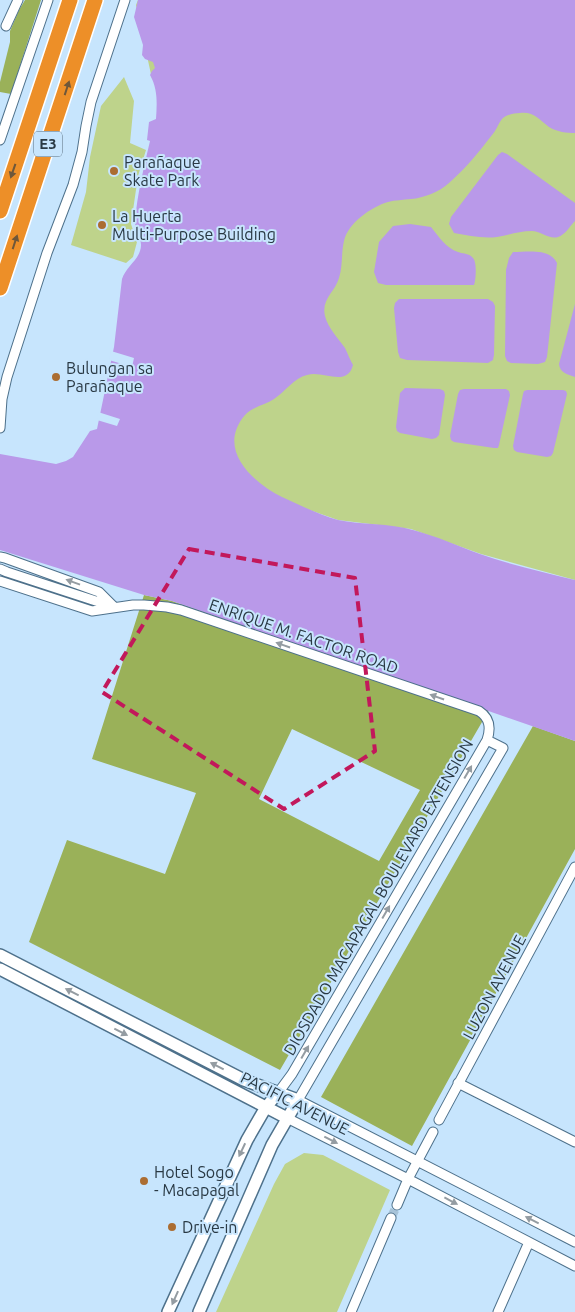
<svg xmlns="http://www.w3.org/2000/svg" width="575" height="1312" font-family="Ubuntu,sans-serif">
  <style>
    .green { fill: #bed38b }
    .forest { fill: #9ab159; fill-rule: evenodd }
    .water { fill: #b999e9 }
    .pier { fill: #c7e5fd }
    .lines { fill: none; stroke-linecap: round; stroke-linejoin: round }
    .minor-tunnel { stroke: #a7c3d8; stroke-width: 9; stroke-dasharray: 9 4.5; stroke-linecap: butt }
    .minor-casing { stroke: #4e718b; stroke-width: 11 }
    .secondary-casing { stroke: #4e718b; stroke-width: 14 }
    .motorway-casing { stroke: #fff; stroke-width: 18 }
    .minor { stroke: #fff; stroke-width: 9 }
    .secondary { stroke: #fff; stroke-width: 11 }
    .motorway { stroke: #ed8f28; stroke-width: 15 }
    .oneway { fill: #6e573a }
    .oneway2 { fill: #949ca2 }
    .marked { fill: none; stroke: #c2185b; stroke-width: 4; stroke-dasharray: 10 6; stroke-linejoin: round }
    .poi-dot { fill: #ab6d32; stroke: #c7e5fd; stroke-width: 2 }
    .labels { text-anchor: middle; stroke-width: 4; stroke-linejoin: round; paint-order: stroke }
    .shield { fill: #c7e5fd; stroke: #586d7c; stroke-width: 1 }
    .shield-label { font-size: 15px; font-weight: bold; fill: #293944 }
    .poi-label { font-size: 16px; fill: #293944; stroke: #c7e5fd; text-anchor: start }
    .street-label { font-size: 16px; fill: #293944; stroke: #c7e5fd }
  </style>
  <rect width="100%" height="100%" fill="#c7e5fd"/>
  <path class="green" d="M138 0H575V580L481 554 411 529 338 520 218 478 248 118 152 79 136 5Z
    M124 77 134 101 130 143 146 150 138 176 131 224 137 242 133 257 126 263 71 245 86 192 90 157 101 106Z
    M304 1153 323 1155 390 1190 337 1312H216L274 1184 285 1164Z"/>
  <path class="forest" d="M25 0H41L11 94 0 92V82L10 42V31L19 10Z
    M144 595 172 601 489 710 280 1070 29 942 67 840 165 874 196 793 92 759ZM292 729 420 790 379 861 259 799Z
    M533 726 575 741V849L412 1146 321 1097Z"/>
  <path class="water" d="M138 0H575V133C567 133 557 132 549 127 540 120 533 111 520 113 514 113 506 115 502 119 498 124 496 131 492 135 479 152 465 169 449 183 439 192 424 198 411 199 403 200 395 200 388 202 371 207 348 223 344 241 341 253 343 266 339 278 335 292 321 299 325 316 328 328 338 338 345 348 348 354 350 360 353 365 347 388 323 370 307 375 294 378 285 392 274 399 265 405 252 407 245 415 216 449 252 482 282 497 290 501 298 504 306 508 316 512 327 517 338 520 362 525 389 523 413 530 436 536 458 546 480 554 511 565 543 572 575 580V741L172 601 144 595 0 550V454L56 464 66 461 73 457 90 431 97 429 114 347 122 279C126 266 141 259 141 245 141 237 135 230 135 222 137 195 144 167 150 141L147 140 149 122 156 119C157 104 158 89 150 75L152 71 155 68 153 62 145 59 142 55 143 45 134 17Z
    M502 152 507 154 575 203V221C570 226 565 235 558 237 550 240 540 231 532 231 519 231 509 235 497 237 482 239 468 235 454 233L449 224 451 217 498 155Z
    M410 224 431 227C439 237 446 248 458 252 463 254 469 253 473 258 477 262 476 280 474 285H386L378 283 374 272 379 242 393 226Z
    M513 252C528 252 550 248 557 263L547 357 545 362 538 364 511 363 507 361 505 356 506 270 509 258Z
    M399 299H488L493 302 495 306 494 355 493 360 488 363 407 360 400 358 398 352 394 308 395 303Z
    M575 304V377C567 374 560 373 559 364Z
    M405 388 440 389 444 391 445 395 439 435 436 438 432 439 400 433 397 431 396 427 400 393Z
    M464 389H506L509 391 510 395 499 445 498 448H494L454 442 451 440 450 436 458 394 460 390Z
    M527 390H563L566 391 567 394 553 453 551 456 547 457 517 452 514 450 513 446 523 394 524 391Z"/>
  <path class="pier" d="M111 351 134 358 132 367 109 360Z
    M98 412 120 419 117 426 97 420Z"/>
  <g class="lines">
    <path class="minor-tunnel" d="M391 1218 397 1205"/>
    <defs>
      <path id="minor" d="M6 26 18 0
        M0 140 48 0
        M0 428 2 399 7 377 47 253 73 185 82 152 86 126 91 102 125 0
        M0 557 5 558 99 592 114 607
        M0 569 7 572 111 606
        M0 581 92 611 133 605H144L167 607 181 610 479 711C490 718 491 728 487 740L292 1074 278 1093
        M487 740 503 748 298 1100 575 1242
        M458 1083 575 1142
        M287 1118 408 1179 575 1266
        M439 1120 575 867
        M397 1205 408 1179 433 1132
        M351 1312 391 1218
        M498 1312 529 1242"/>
      <path id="secondary" d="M0 955 244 1080 298 1100 272 1145 199 1312
        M0 969 287 1118
        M168 1312 247 1140 266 1107 278 1093"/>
      <path id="motorway" d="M0 211 70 0
        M0 288 95 0"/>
    </defs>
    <use href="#minor" class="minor-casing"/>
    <use href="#secondary" class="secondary-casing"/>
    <use href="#motorway" class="motorway-casing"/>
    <use href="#minor" class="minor"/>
    <use href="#secondary" class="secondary"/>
    <use href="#motorway" class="motorway"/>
  </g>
  <defs><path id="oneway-solid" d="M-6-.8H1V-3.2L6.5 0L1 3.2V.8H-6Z" transform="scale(1.25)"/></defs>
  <g class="oneway">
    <use href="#oneway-solid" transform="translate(67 88) rotate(-72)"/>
    <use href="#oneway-solid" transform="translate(13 171) rotate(109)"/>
    <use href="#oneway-solid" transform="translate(15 242) rotate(-72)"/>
  </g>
  <g class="oneway2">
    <use href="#oneway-solid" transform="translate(73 582) rotate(-160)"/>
    <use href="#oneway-solid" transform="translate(283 645) rotate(-161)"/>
    <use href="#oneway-solid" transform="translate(437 697) rotate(-161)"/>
    <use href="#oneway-solid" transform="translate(468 772) rotate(-60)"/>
    <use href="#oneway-solid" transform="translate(386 912) rotate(-60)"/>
    <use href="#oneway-solid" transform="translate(72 992) rotate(-153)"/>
    <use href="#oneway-solid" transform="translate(121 1032) rotate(27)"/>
    <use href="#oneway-solid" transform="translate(305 1052) rotate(-60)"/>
    <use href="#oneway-solid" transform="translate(217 1066) rotate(-153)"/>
    <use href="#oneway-solid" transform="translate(331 1140) rotate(27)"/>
    <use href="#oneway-solid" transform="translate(242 1150) rotate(115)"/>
    <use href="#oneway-solid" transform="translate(451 1201) rotate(28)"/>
    <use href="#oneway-solid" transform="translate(532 1220) rotate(-153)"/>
    <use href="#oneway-solid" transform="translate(175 1298) rotate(114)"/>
  </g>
  <path class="marked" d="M189 549 355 578 375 751 284 809 102 692Z"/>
  <g class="poi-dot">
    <circle cx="114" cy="171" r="5"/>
    <circle cx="102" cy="225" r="5"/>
    <circle cx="56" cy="377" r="5"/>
    <circle cx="144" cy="1181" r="5"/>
    <circle cx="172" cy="1227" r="5"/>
  </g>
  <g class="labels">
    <rect class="shield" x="34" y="131.5" width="28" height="25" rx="4"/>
    <g class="shield-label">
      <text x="48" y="149">E3</text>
    </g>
    <g class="poi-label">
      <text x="124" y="168">Parañaque<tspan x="124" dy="18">Skate Park</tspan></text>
      <text x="112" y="222">La Huerta<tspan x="112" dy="18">Multi-Purpose Building</tspan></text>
      <text x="66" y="374">Bulungan sa<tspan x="66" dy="18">Parañaque</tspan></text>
      <text x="154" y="1178">Hotel Sogo<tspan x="154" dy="18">- Macapagal</tspan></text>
      <text x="182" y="1233">Drive-in</text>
    </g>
    <g class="street-label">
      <text transform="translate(304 636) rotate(19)" y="6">ENRIQUE M. FACTOR ROAD</text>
      <text transform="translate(378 897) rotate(-60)" y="6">DIOSDADO MACAPAGAL BOULEVARD EXTENSION</text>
      <text transform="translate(494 987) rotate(-62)" y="6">LUZON AVENUE</text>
      <text transform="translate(295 1103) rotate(27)" y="6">PACIFIC AVENUE</text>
    </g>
  </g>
</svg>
